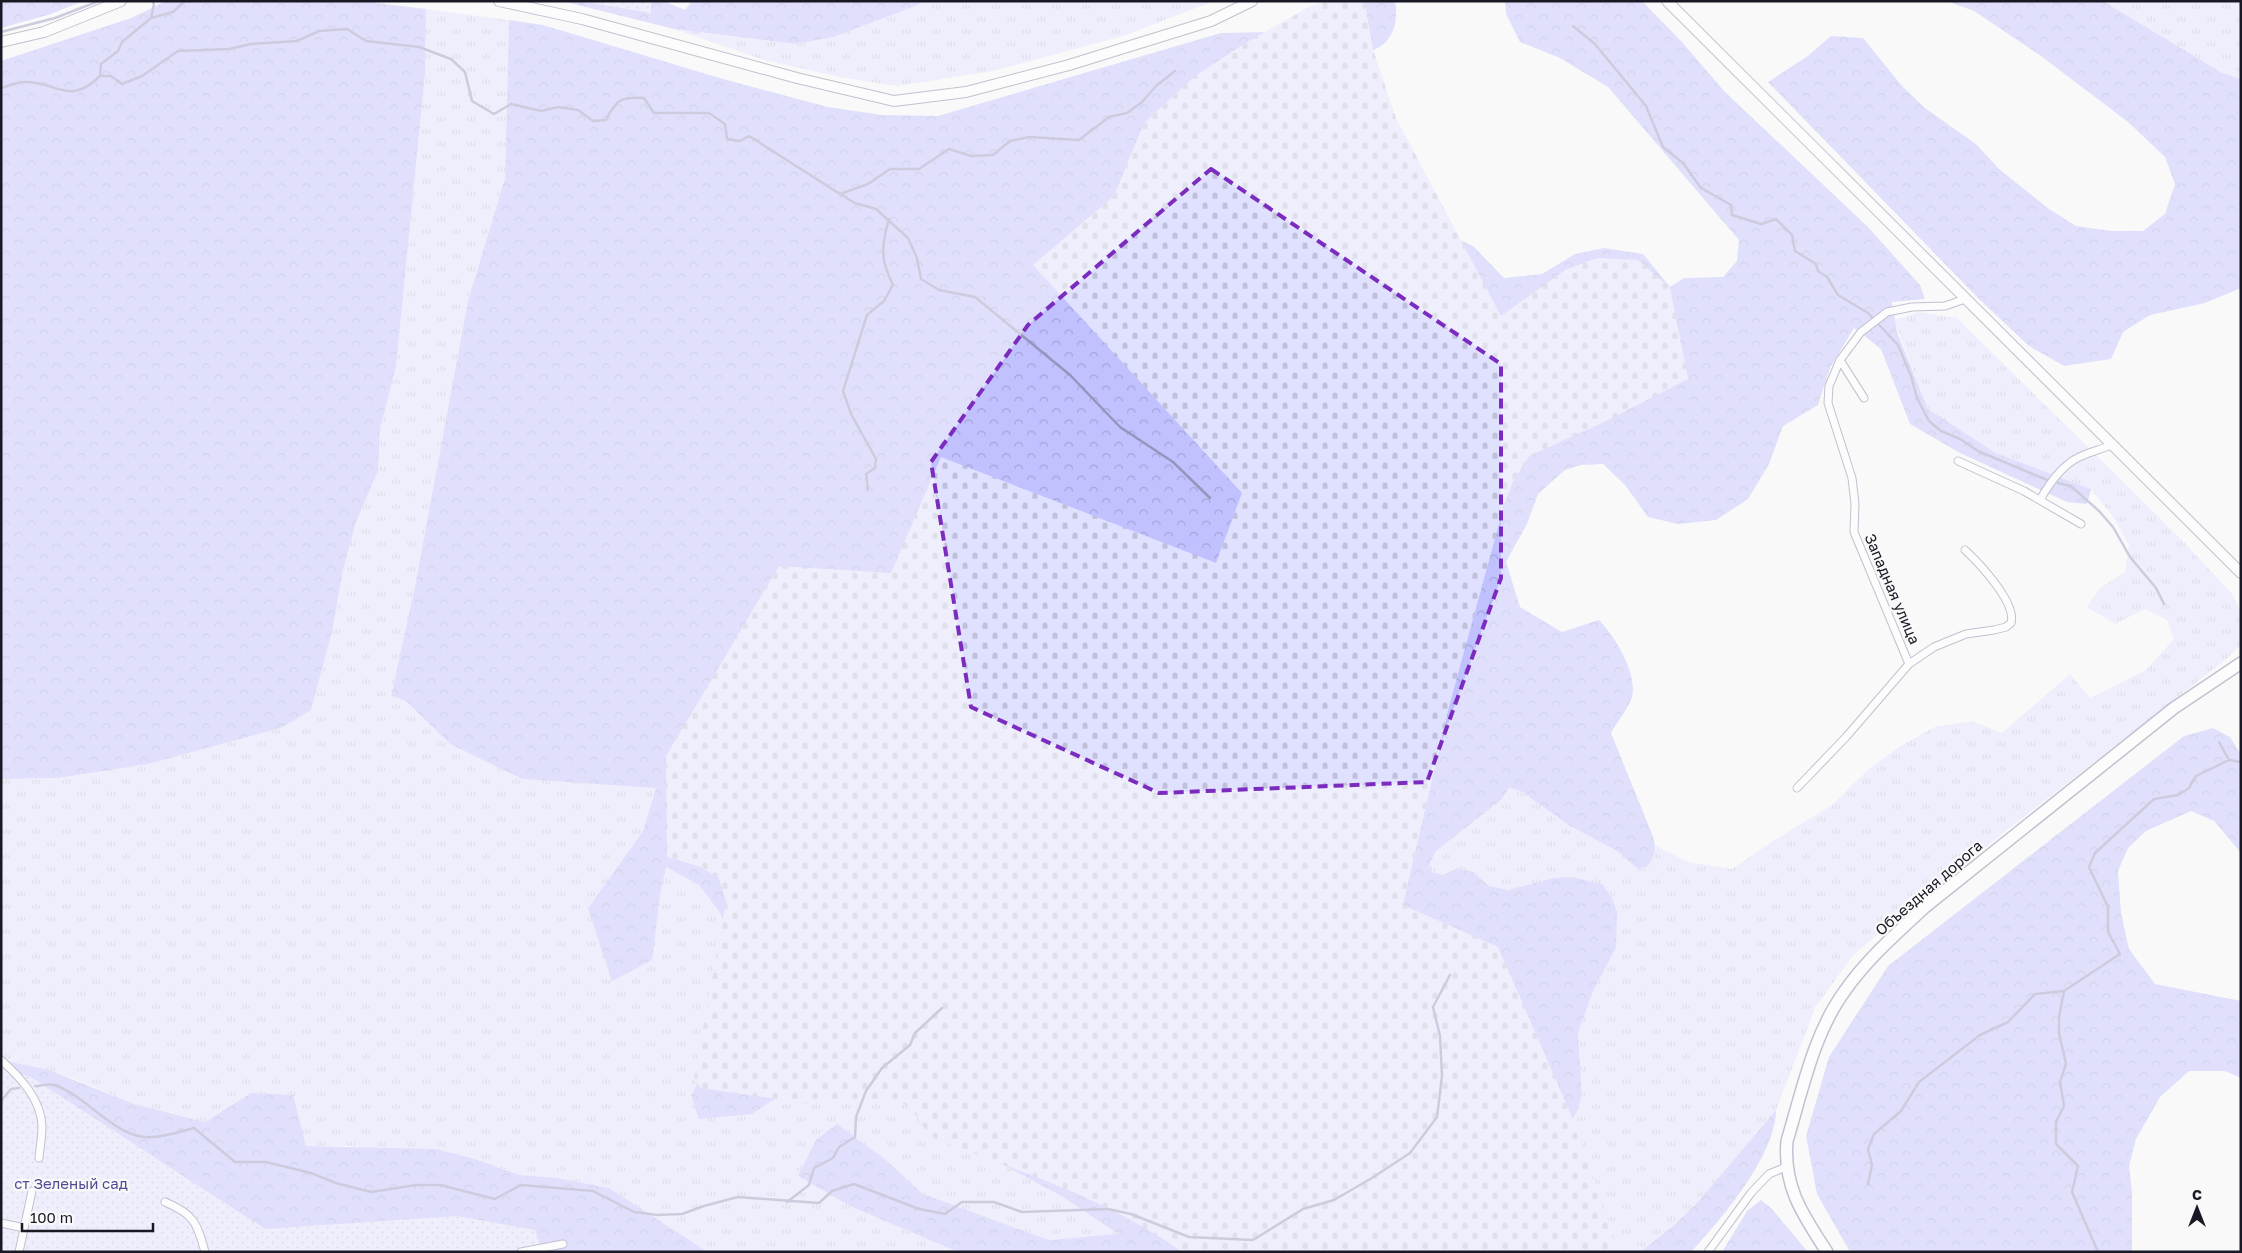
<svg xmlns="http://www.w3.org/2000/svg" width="2242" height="1253" font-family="'Golos Text',sans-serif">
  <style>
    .grass { fill: url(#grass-tufts) }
    .forest { fill: url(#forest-crowns) }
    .cemetery { fill: url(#cemetery-stones) }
    .garden { fill: url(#garden-dots) }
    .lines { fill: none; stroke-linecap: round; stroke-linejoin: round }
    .stream { stroke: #9596bc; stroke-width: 2.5 }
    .street-casing { stroke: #7c7d9e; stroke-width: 9 }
    .secondary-casing { stroke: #7c7d9e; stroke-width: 12 }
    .primary-casing { stroke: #7c7d9e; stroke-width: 14 }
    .street { stroke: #fff; stroke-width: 7 }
    .secondary { stroke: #fff; stroke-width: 10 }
    .primary { stroke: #fff; stroke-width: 11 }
    .marked { fill: none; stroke: #7b2cbf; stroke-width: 4; stroke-dasharray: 10 6; stroke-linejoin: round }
    .labels { text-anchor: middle; stroke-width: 4.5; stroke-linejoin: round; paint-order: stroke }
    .street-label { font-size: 15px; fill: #191926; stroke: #f9f9f9 }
    .park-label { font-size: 15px; fill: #514d95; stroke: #f9f9f9 }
  </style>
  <defs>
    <pattern id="grass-tufts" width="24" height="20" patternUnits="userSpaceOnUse" patternTransform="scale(1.25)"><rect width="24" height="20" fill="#e0e1ff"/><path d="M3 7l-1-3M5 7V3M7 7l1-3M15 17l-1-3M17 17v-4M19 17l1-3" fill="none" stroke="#c0c0da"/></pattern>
    <pattern id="forest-crowns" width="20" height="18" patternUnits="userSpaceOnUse" patternTransform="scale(1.25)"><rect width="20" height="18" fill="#c0c1fe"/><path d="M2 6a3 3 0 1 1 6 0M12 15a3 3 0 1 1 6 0" fill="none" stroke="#a4a5da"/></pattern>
    <pattern id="cemetery-stones" width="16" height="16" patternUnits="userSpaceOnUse" patternTransform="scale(1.25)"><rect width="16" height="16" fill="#e0e1ff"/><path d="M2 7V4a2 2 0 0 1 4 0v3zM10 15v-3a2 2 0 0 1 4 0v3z" fill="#c0c0da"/></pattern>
    <pattern id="garden-dots" width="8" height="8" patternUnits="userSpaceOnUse" patternTransform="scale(1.25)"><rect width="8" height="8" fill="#e0e1ff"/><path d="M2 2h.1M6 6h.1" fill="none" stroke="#c0c0da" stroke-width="1.8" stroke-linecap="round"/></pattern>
  </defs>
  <rect width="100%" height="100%" fill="#f9f9f9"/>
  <path class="grass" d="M925 1H1214L1126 35 993 71 897 86 839 77 764 60 674 29 796 44 833 37 913 7Z
    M2103 1H2241V79L2222 73Z
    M426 9 509 20 505 178 468 301 415 586 391 696 406 701 450 744 522 779 656 787 643 831 588 908 660 896 666 867 699 885 718 910 734 938 838 1056 972 1148 1063 1197 1119 1235 1049 1240 923 1194 887 1161 852 1207 958 1252H708L609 1188 557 1178 520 1175 475 1159 351 1146H306L251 1093 205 1122 134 1104 70 1077 1 1060V779L59 778 148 764 281 728 311 710 332 632 343 570 356 522 378 471 380 429 396 367 425 74Z
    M1919 312 1957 318 2181 539 2233 595 2241 612V645L2225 660 2002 834 1855 953 1816 1006 1776 1110 1697 1203 1672 1227 1640 1252H1422L1547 1169 1578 1109 1582 1095 1578 1033 1594 989 1616 948 1554 878C1535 883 1505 897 1488 885 1473 875 1477 873 1457 868L1443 875 1432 872 1429 866 1435 852 1502 799 1509 788 1521 791 1570 826 1617 851 1638 869 1654 857 1656 846 1688 862 1732 869 1773 841 1832 805 1870 768 1902 745 1935 727 1972 721 2002 733 2070 674 2090 698 2146 670 2174 639 2167 620 2145 609 2115 624 2087 607 2100 588 2125 572 2129 545 2114 518 2091 489 1996 453 1928 409 1894 320Z"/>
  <path class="forest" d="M1 1H83L51 14 1 28Z
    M166 1H360L426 9 425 74 396 367 380 429 378 471 356 522 343 570 332 632 311 710 281 728 148 764 59 778 1 779V61L131 18Z
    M562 1H663L685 10 692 1H925L913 7 833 37 796 44 674 29Z
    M1364 1H1395C1399 21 1393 43 1373 50Z
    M1505 1H1642L1681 41 1725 92 1868 227 1920 285 1925 299 1892 302 1897 332 1928 409 1996 453 2091 489 2087 504 2067 502 1960 453 1910 424 1881 349 1854 328 1830 368 1818 405 1783 426 1769 464 1748 499 1716 520 1678 524 1648 517 1625 485 1603 464 1581 465 1565 470 1538 494 1527 524 1506 562 1520 607 1562 632 1599 620C1615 636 1640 677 1631 700 1626 711 1617 722 1611 733L1652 834C1657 847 1656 855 1648 866L1638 869 1617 851 1570 826 1521 791 1509 788 1502 799 1435 852 1429 866 1432 872 1443 875 1457 868 1473 872 1489 886 1508 890 1554 878 1572 877 1602 884 1612 898 1617 912 1616 948 1594 989 1578 1033 1582 1095 1578 1109 1547 1169 1405 1252H958L852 1207 798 1176 816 1140 837 1124 887 1161 923 1194 1049 1240 1118 1234 1063 1197 972 1148 942 1075 838 1056 752 1114 699 1119 691 1095 738 1016 734 938 718 910 699 885 666 867 660 896 652 960 612 981 588 908 643 831 656 788 522 779 450 744 406 701 391 696 415 586 468 301 505 178 509 20 543 25 723 79 828 107 882 115 938 116 1221 33 1279 32 1437 229 1473 246 1504 278 1542 274 1575 254 1604 248 1643 254 1670 287 1684 278 1723 277 1737 261 1739 240 1608 87 1560 58 1520 42 1506 14Z
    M1947 1H2103L2222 73 2241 79V288L2205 303 2150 315 2123 332 2111 359 2064 366 2029 346 1979 299 1768 82 1808 56 1831 36 1863 38 1902 86 1925 108 1977 145 1999 169 2049 209 2076 226 2111 231H2143L2165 214 2175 184 2165 157 2128 122 2041 56 1974 11Z
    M2213 728 2230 737 2241 754V853L2214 821 2191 811 2146 831 2128 848 2118 871 2121 913 2129 949 2155 984 2241 1001V1078L2225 1071H2189L2160 1097 2136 1139 2129 1166 2132 1192V1252H1850L1817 1194 1806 1136 1829 1057 1888 966 2184 736Z
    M1 1060 49 1070 134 1104 205 1122 251 1093 293 1095 306 1146 435 1149 475 1159 520 1175 557 1178 609 1188 708 1252H490L247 1248 1 1102Z
    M1776 1110C1776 1155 1721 1220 1691 1252H1640L1672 1227 1697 1203Z
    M1761 1200 1772 1209 1808 1252H1722L1747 1211Z"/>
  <path class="cemetery" d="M1325 1H1364L1373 50 1396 118 1501 316 1565 270 1597 258 1638 260 1670 288 1688 379 1602 423 1529 456 1513 481 1505 502 1450 703 1403 905 1498 947 1576 1126 1619 1252H1182C1107 1198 1015 1170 930 1137L915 1114 898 1099H837L809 1104 701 1088 694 1078 726 902 719 878 701 867 667 857 666 756 779 566 891 573 941 457 1216 563 1242 493 1033 265 1114 196 1144 123 1195 76 1247 42 1307 8Z"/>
  <path class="garden" d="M579 1H651V13Z
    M1 1069 31 1077 265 1229 457 1216 535 1230 542 1252H1Z"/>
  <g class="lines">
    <path class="stream" d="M151 18 154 4 152 1
      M1573 26 1595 44 1646 106 1663 147 1683 163 1701 188 1731 205 1732 215 1761 224 1776 219 1792 235 1795 251 1816 264 1818 271 1827 277 1838 295 1868 313 1898 345 1911 376 1917 398 1929 421 1941 431 1960 439 1978 451 2047 480
      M1 32 55 18 99 1
      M100 76 101 64 118 51 122 42 151 18 173 12 185 1
      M1 88C8 86 17 82 24 82 58 81 68 107 100 76H111L122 84 142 76 178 51 229 49 251 44 297 41 319 31 347 29 366 41 419 47 451 59 465 72 472 101 494 114 511 104 541 111 558 107 578 110 593 121 606 120C616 99 621 97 644 98L654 113H709L725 124 727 139 740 141 749 136 840 194 855 203 876 209 908 238 917 258 921 279 939 290 975 297 1070 375 1120 427 1173 462 1210 498
      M840 194 868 184 890 169H919L949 149 971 156 993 155 1010 141 1029 137 1079 140 1109 117 1127 113 1142 102 1156 86 1175 71
      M2058 483 2071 486 2099 511 2113 527 2130 557 2156 588 2164 604
      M868 490 866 474 875 468 876 459 851 414 843 391 867 315 884 301 893 285C880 259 881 247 889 219
      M2219 742 2229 760
      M2064 991 2059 1017V1033L2066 1064 2060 1082 2064 1106 2056 1122V1144L2078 1166 2072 1192 2098 1252
      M35 1086C41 1086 49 1083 54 1085 88 1096 116 1140 152 1137 166 1137 181 1131 194 1128L235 1162H266L311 1173 336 1183 371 1192 416 1185H440L495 1199 521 1185 593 1191 634 1212 657 1215 682 1214 704 1206 738 1197 819 1203 832 1191 854 1184 919 1209 945 1214 962 1202H994L1022 1212 1108 1209 1131 1214 1189 1237 1253 1240 1303 1209 1334 1200 1372 1178 1410 1153 1437 1117 1442 1076 1440 1036 1433 1007 1450 975
      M1 1101 11 1089 19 1088
      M1868 1184 1872 1165 1868 1149 1874 1134 1901 1111 1919 1082 1980 1035 2008 1022 2035 994 2064 991 2120 954 2108 932V907L2089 867 2095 853 2154 799 2178 795 2189 788 2196 776 2229 760 2241 762
      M787 1202 809 1185 814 1168 833 1158 839 1147 855 1137 856 1117 866 1091 882 1068 910 1045 915 1033 942 1008"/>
    <defs>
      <path id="street" d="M1840 360 1864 398
        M1958 461 2024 491 2081 524
        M2040 500C2050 482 2064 462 2084 455 2093 451 2102 449 2111 445
        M1909 664 1854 532 1855 504 1852 478 1828 403 1829 386 1840 360 1861 332 1887 312 1912 307 1945 306 1965 299
        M1797 788 1846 737 1909 664 1934 647 1966 634 1994 630 2006 627 2011 623C2017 603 1979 563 1965 550
        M1 1060C20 1077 41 1099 42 1126 42 1136 40 1148 39 1158
        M165 1202C194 1214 197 1223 205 1252
        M1 1223 24 1228
        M19 1252 32 1191
        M521 1252 563 1244
        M1708 1252 1751 1193 1769 1174 1786 1167"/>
      <path id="secondary" d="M499 1 582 19 797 78 894 101 966 92 1069 65 1211 21 1252 1
        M1667 1 2241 573
        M1 42 44 32 121 1"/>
      <path id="primary" d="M1827 1252C1803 1215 1783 1187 1787 1141 1802 1092 1813 1035 1844 992 1866 960 1896 934 1925 907L2174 708 2241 663"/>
    </defs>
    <use href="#street" class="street-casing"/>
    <use href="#secondary" class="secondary-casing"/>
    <use href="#primary" class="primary-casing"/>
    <use href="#street" class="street"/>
    <use href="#secondary" class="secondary"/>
    <use href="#primary" class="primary"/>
  </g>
  <path d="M0 0H2242V1253H0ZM1211 169 1501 364V578L1427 782 1159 793 971 707 931 462 1028 325Z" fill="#f9f9f9" fill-opacity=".55" fill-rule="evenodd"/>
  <path class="marked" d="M1211 169 1501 364V578L1427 782 1159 793 971 707 931 462 1028 325Z"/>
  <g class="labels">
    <g class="street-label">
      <text transform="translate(1892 589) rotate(67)" y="5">Западная улица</text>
      <text transform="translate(1929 888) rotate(-41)" y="5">Объездная дорога</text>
    </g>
    <g class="park-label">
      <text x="71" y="1189">ст Зеленый сад</text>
    </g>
  </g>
  <rect width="2242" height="1253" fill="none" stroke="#191926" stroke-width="5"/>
  <g transform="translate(2197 1208)" stroke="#f9f9f9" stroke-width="4" paint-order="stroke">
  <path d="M0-4L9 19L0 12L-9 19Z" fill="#191926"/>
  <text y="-8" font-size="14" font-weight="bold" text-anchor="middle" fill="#191926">С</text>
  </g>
  <path d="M22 1223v8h131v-8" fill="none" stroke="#191926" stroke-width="2.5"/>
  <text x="30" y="1223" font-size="15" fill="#191926" stroke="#f9f9f9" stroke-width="4" paint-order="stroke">100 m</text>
</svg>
